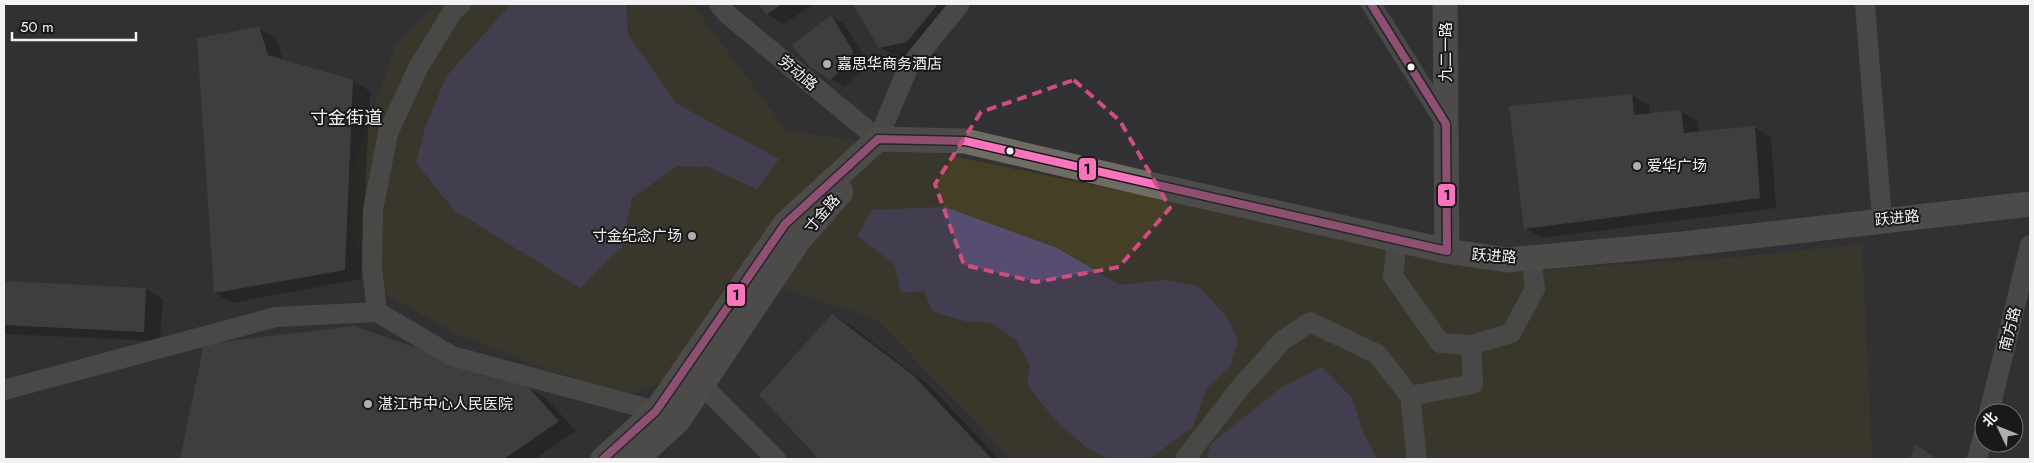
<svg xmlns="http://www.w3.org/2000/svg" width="2034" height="463" font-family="Jost,'Noto Sans SC',sans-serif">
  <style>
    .green { fill: #443f25 }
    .water { fill: #574d71 }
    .shadow { fill: #0007 }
    .building { fill: #4e4d4f }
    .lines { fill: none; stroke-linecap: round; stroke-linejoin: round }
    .minor { stroke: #64645e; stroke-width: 20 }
    .major { stroke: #6e6c64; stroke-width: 25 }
    .bus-1-casing { stroke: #19191a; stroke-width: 11 }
    .bus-1 { stroke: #fc73be; stroke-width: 8 }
    .marked { fill: none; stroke: #ce4e81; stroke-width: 4; stroke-dasharray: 10 6; stroke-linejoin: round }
    .poi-dot { fill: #afaeb0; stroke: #19191a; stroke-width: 2 }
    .bus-dot { fill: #f2f2f4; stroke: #19191a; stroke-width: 2 }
    .labels { text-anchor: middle; stroke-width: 4; stroke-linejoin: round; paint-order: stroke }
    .street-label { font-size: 15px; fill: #f2f2f4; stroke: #19191a }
    .poi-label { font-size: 15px; fill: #f2f2f4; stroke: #19191a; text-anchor: start }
    .quarter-label { font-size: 18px; fill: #f2f2f4; stroke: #19191a }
    .line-badge { stroke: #19191a; stroke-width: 2 }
    .pale-badge-label { font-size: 14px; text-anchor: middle; font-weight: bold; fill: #111 }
  </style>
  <rect width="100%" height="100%" fill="#323133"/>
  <path class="green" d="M437 4H692L786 130 944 154 1509 272 1740 257 1862 244 1872 459H1012L876 319 739 274 667 381 625 395 538 366 457 334 387 295 353 240 350 176 396 45Z"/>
  <path class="water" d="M511 4H626L628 35 677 104 779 159 757 189 708 167 677 166 632 198 622 247 580 288 454 210 416 163 425 128 446 77Z
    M945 207 1057 248 1120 285 1167 280 1198 286 1226 316 1238 340 1230 367 1206 389 1193 427 1149 459H1108L1087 448 1054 419 1027 384 1030 366 1016 340 992 323 965 321 933 312 924 291 901 293 894 264 857 236 872 210Z
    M1322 367 1352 398 1364 434 1377 459H1207L1211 444 1234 425 1282 387Z"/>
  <path class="shadow" d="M760 4H813L784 24 767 14Z
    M858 4H963L924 51 897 57 880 47 855 6Z
    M831 16 844 24 866 59 863 68 844 87 811 66Z
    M259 28 276 38 283 61 353 81 370 91 361 279 232 303 215 293Z
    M1632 95 1649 105 1650 114 1681 111 1698 121 1699 133 1754 127 1771 137 1776 208 1542 238 1525 228Z
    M4 282 146 289 163 299 160 341 4 334Z
    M832 315 850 325 930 386 999 459H820L761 395Z
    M205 345 528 388 546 398 576 431 535 459H181Z"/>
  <path class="building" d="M759 4H782L766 15Z
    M856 4H938L907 42 879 48 853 5Z
    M831 15 853 51 850 61 830 80 810 67 792 45Z
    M259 27 268 55 353 80 345 270 214 293 197 38Z
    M1632 94 1634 115 1681 110 1684 133 1755 126 1760 198 1524 229 1509 106Z
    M4 281 146 288 144 332 4 325Z
    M832 314 913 375 992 459H819L759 395Z
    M354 326 528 387 559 421 504 459H180L204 344Z
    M1915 444 1937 459H1910Z"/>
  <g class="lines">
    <path class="minor" d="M461 4 453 11 419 66 388 133 373 210 372 268 377 312 452 356 656 411
      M719 4 727 14 878 139 908 68 960 4
      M1371 4 1446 124
      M1865 4 1882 220
      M1397 240 1393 276 1440 343 1471 345 1473 384 1410 396 1417 459
      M1471 345 1511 333 1535 289 1531 257
      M702 385 776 459
      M4 390 276 317 377 312
      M1989 413 2030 245
      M1185 459 1239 389 1282 341 1310 322 1377 354 1410 396
      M1977 459 1984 433"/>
    <path class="major" d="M1445 4 1447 251
      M878 139 965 141 1144 183 1447 251 1507 260 1683 244 2030 204
      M603 459 656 411 785 224 878 139
      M636 459 678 421 799 240 841 192"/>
    <defs>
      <path id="bus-1" d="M603 459 656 411 785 224 878 139 965 141 1447 251 1446 124 1371 4"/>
    </defs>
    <use href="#bus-1" class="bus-1-casing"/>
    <use href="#bus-1" class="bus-1"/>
  </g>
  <path d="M0 0H2034V463H0ZM1074 80 1120 121 1170 208 1119 267 1036 282 964 265 935 184 981 112Z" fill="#323133" fill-opacity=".55" fill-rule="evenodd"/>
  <path class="marked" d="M1074 80 1120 121 1170 208 1119 267 1036 282 964 265 935 184 981 112Z"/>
  <g class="poi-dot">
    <circle cx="827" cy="64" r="5"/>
    <circle cx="1637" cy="166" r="5"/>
    <circle cx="692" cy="236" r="5"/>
    <circle cx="368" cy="404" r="5"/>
  </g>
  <g class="bus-dot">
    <circle cx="1411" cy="67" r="4.5"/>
    <circle cx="1010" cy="151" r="4.5"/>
  </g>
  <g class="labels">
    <g class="street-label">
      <text transform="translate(1446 52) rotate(-90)" y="5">九二一路</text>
      <text transform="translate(798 73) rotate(40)" y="5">劳动路</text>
      <text transform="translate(822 214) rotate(-49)" y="5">寸金路</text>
      <text transform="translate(1897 218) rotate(-6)" y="5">跃进路</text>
      <text transform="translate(1494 256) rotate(4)" y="5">跃进路</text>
      <text transform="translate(2010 329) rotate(-76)" y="5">南方路</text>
    </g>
    <g class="poi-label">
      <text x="837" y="69">嘉思华商务酒店</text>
      <text x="1647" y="171">爱华广场</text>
      <text x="682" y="241" text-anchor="end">寸金纪念广场</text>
      <text x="378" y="409">湛江市中心人民医院</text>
    </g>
    <g class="quarter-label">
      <text x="346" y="124">寸金街道</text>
    </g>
  </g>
  <g class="line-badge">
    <rect x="1078" y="157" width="19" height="24" rx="5" fill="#fc73be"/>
    <rect x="1437" y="183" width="19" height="24" rx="5" fill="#fc73be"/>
    <rect x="726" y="283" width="20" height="24" rx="5" fill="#fc73be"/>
  </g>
  <g class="pale-badge-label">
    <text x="1087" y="174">1</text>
    <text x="1447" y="200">1</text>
    <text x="736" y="300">1</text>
  </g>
  <rect width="2034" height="463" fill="none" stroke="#f2f2f4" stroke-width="10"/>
  <g transform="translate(1999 428) rotate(313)"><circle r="24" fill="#19191a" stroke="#707071"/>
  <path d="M0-4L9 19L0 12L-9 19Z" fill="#afaeb0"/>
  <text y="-8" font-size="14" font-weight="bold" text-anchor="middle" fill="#f2f2f4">北</text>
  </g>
  <path d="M12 32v8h124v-8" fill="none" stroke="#f2f2f4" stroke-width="2.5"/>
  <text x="20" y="32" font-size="15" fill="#f2f2f4" stroke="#19191a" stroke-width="4" paint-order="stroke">50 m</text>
</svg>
